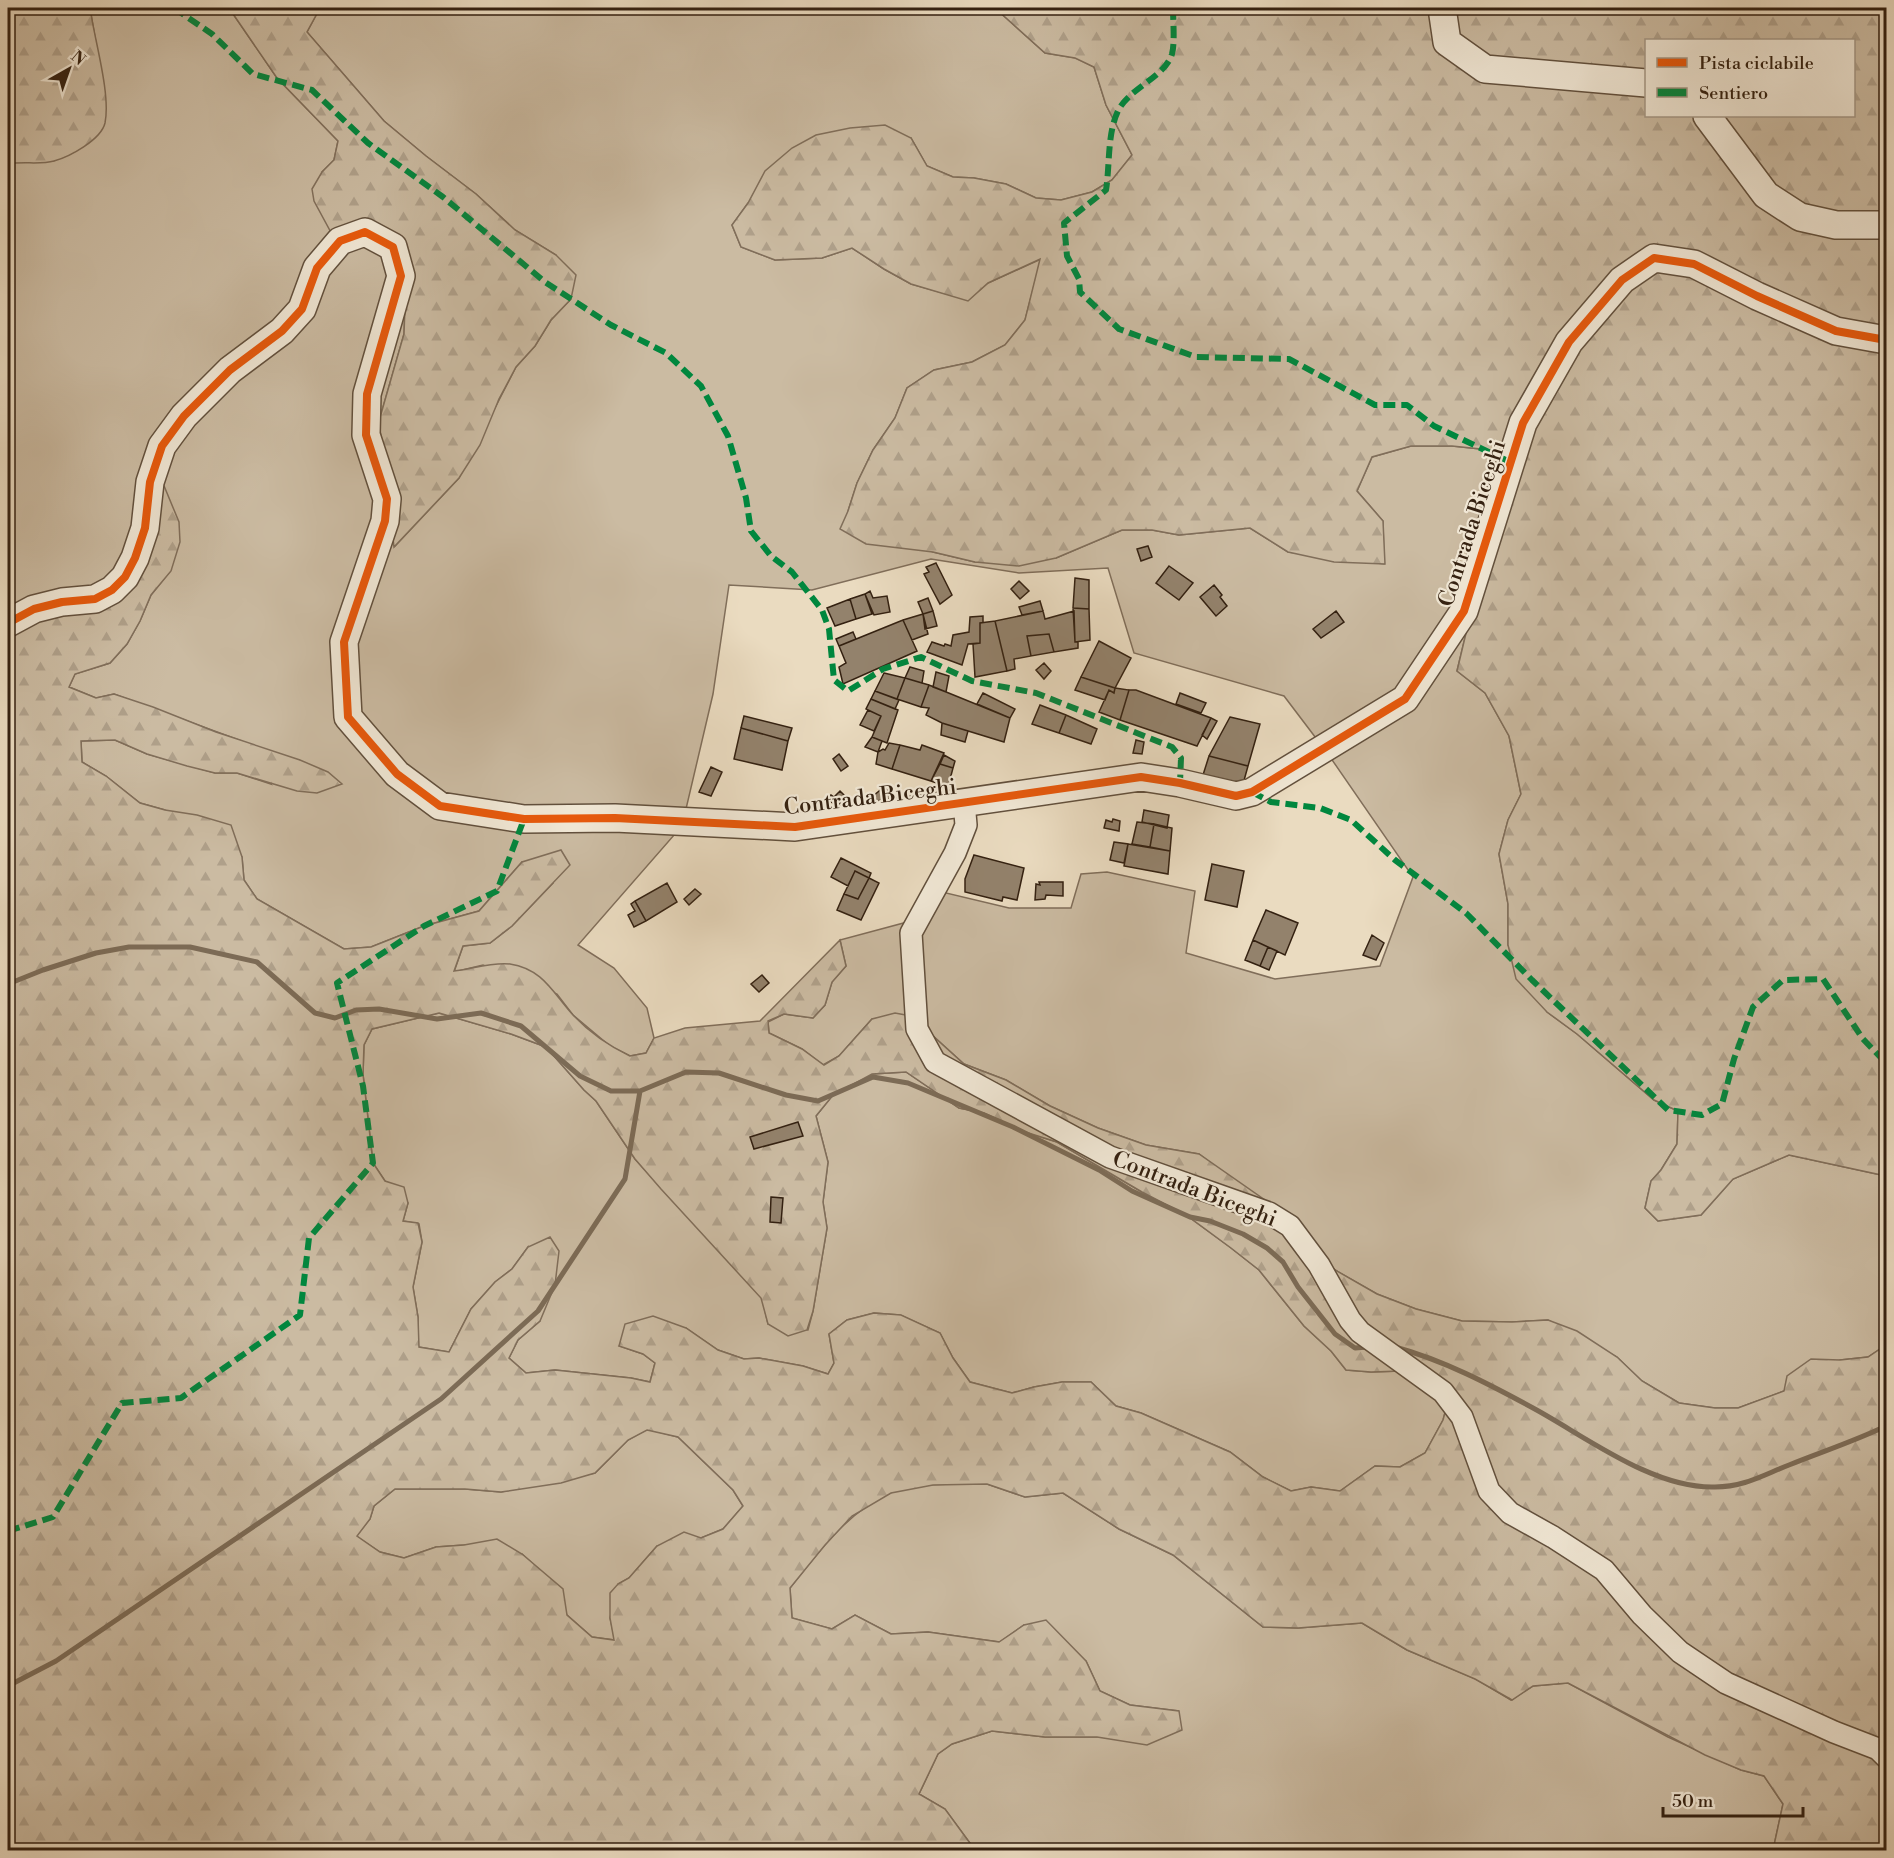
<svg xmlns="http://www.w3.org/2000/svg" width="1894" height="1858" font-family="'Libre Bodoni',serif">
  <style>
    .grass { fill: #cbbba2; stroke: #806e5a; stroke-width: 1.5 }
    .forest { fill: url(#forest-firs); stroke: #806e5a; stroke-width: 1.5; fill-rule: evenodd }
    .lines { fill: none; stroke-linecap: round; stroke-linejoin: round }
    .stream { stroke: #7c6b56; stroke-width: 5 }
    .building { fill: #93826c; stroke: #342111; stroke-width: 1.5 }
    .minor-casing { stroke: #62503d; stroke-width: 24 }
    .tertiary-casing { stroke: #62503d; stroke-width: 30 }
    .minor { stroke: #f1e8d6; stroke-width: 21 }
    .tertiary { stroke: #f1e8d6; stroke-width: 27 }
    .quiet { stroke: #00873e; stroke-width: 6; stroke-dasharray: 12 6; stroke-linecap: butt }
    .cycleway-casing { stroke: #f1e8d6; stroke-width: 11 }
    .cycleway { stroke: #e8590c; stroke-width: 8 }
    .labels { text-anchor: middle; stroke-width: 4.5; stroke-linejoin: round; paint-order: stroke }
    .street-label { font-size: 22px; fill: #342111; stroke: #f1e8d6 }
  </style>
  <defs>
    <pattern id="forest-firs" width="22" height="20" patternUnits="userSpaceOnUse" patternTransform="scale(1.5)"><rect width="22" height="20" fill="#cbbba2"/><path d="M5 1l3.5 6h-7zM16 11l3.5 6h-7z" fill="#afa08a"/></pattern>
  </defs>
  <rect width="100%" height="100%" fill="#eadbc0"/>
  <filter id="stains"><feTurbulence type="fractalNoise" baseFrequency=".00333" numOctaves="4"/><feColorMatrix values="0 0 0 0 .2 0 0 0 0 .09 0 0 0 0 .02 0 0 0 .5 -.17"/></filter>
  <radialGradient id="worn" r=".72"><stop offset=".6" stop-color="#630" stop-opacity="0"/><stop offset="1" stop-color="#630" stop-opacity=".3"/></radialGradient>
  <path class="grass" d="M90 8H229L277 78 338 141 334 160 322 172 375 236 406 279 404 334 379 421 395 546 459 478 516 367 535 346 551 320 571 299 556 255 515 230 476 194 426 156 384 121 307 32 320 8H995L1045 53 1076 58 1094 67 1106 105 1132 155 1112 180 1092 192 1061 200 1036 198 1006 184 974 178 953 177 927 166 911 138 748 203 732 225 741 247 775 260 822 258 852 248 884 269 911 284 968 300 988 283 1041 259 1025 320 1005 345 972 362 934 370 907 388 895 418 873 450 857 483 848 511 933 552 975 562 1056 558 1122 530H1152L1179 535 1250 528 1288 552 1384 564 1383 521 1357 491 1372 457 1411 446H1452L1490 450 1479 579 1457 671 1485 693 1509 736 1521 794 1508 820 1499 854 1508 904V945L1547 1012 1577 1034 1654 1100 1678 1111 1677 1144 1661 1170 1651 1181 1645 1208 1658 1221 1701 1215 1733 1179 1789 1155 1886 1176V1345L1868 1357 1840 1360 1784 1391 1738 1408H1715L1679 1403 1642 1381 1617 1357 1548 1320 1512 1322 1462 1321 1416 1309 1377 1294 1335 1270 1236 1182 1199 1154 1146 1145 1098 1128 1050 1106 1006 1080 964 1064 911 1016 872 1019 839 1056 823 1065 802 1049 769 1033 768 1022 784 1014 813 1018 825 1005 832 982 846 966 840 940 922 918 938 891 1009 908H1071L1081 874 1107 872 1195 891 1186 953 1275 979 1380 966 1413 877 1328 754 1284 696 1134 653 1108 568 1019 573 931 559 812 590 729 585 713 694 682 826 578 945 614 968 647 1008 654 1038 646 1053 630 1056 610 1046 573 1015 557 994 483 965 454 972 463 946 490 943 512 926 553 883 522 862 479 911 424 926 371 947 344 949 257 899 244 880 242 857 165 810 140 803 106 776 82 762 81 741 115 740 147 754 215 773H237L271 784 242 741 114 694 96 698 69 687 75 674 110 663 127 644 140 621 151 595 171 570 137 563 8 632V164L20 161H53L76 151 105 96Z
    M439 1013 511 1034 546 1047 584 1090 596 1101 635 1159 762 1298 768 1324 808 1330 813 1311 827 1228 823 1202 828 1162 816 1116 833 1095 872 1074 906 1072 959 1108 984 1113 1022 1131 1057 1142 1142 1192 1186 1215 1231 1248 1259 1270 1304 1326 1331 1351 1346 1370 1371 1372 1401 1371 1451 1391 1443 1420 1425 1453 1400 1467 1375 1466 1340 1491 1311 1487 1291 1491 1263 1477 1230 1452 1141 1413 1116 1406 1091 1382H1062L1034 1387 1012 1393 970 1382 953 1358 940 1333 900 1315 874 1313 847 1320 829 1334 834 1363 828 1374 803 1366 759 1358 744 1359 718 1350 686 1328 620 1346 643 1354 655 1363 650 1382 631 1378 555 1370 526 1373 509 1358 518 1340 540 1321 528 1247 512 1269 495 1282 471 1309 449 1352 418 1347V1317L413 1287 422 1242 419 1224 403 1221 408 1203 385 1181 373 1163 363 1074 364 1045 372 1029Z
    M647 1429 678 1437 733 1490 743 1506 723 1529 701 1538 657 1546 629 1578 618 1584 610 1618 615 1640 592 1637 567 1615 541 1571 522 1554 464 1545 436 1547 404 1558 380 1552 356 1536 370 1519 374 1506 395 1489H465L501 1492 595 1473 628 1440Z
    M987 1484 1025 1497 1063 1493 1119 1529 1173 1555 1263 1627 1298 1628 1362 1623 1407 1650 1476 1679 1511 1700 1533 1686 1568 1683 1668 1737 1741 1770 1764 1776 1783 1804 1773 1850H975L945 1809 919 1794 938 1754 952 1744 992 1731 1045 1737H1097L1179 1711 1130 1705 1100 1691 1086 1661 1024 1625 1000 1642 928 1632 891 1634 855 1615 832 1629 792 1618 790 1588C819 1552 847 1512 890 1493 916 1482 959 1484 987 1484Z"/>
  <path class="forest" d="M8 8H90C94 38 111 94 105 123 101 140 69 157 54 161 40 165 23 161 8 164Z
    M229 8H320L307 32 384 121 426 156 476 194 515 230 556 255 576 275 571 299 551 320 535 346 516 367 499 399 480 445 459 478 394 547 379 421 404 334 406 279 375 236 340 249 314 201 312 189 322 172 334 160 338 141 277 78Z
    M995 8H1886V1176L1789 1155 1733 1179 1701 1215 1658 1221 1645 1208 1651 1181 1661 1170 1677 1144 1678 1111 1654 1100 1577 1034 1547 1012 1516 979 1508 945V904L1499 854 1508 820 1521 794 1509 736 1485 693 1457 671 1479 579 1490 450 1452 446H1411L1372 457 1357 491 1383 521 1385 564 1334 562 1288 552 1250 528 1179 535 1152 530H1122L1056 558 1019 566 975 562 933 552 866 544 840 529 848 511 857 483 873 450 895 418 907 388 934 370 972 362 1005 345 1025 320 1040 259 988 283 968 301 911 284 884 269 852 248 822 258 775 260 741 247 732 225 748 203 765 171 792 148 816 135 850 128 885 125 911 138 927 166 953 177 974 178 1006 184 1036 198 1061 200 1092 192 1112 180 1132 155 1106 105 1094 67 1075 58 1045 53ZM1646 40H1854V116H1646Z
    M155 464 179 522 180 542 171 571 151 595 140 621 127 644 110 663 75 674 69 687 96 698 114 694 153 707 216 732 300 760 328 772 342 784 317 793 297 791 237 773H215L187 766 147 754 115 740 81 741 82 762 106 776 140 803 165 810 197 815 231 825 242 857 244 880 257 899 344 949 371 947 424 926 479 911 522 862 561 850 570 865 512 926 490 943 463 946 454 971C472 969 491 962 510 964 543 969 553 993 573 1015 590 1033 609 1046 630 1056L646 1053 654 1038 685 1028 760 1021 840 940 846 966 832 982 825 1005 813 1018 784 1014 768 1021 769 1033 802 1049 824 1065 839 1056 872 1019 895 1013 911 1016 964 1064 1006 1080 1050 1106 1098 1128 1146 1145 1199 1154 1275 1207 1306 1242 1335 1270 1377 1294 1416 1309 1462 1321 1512 1322 1548 1320 1577 1331 1617 1357 1642 1381 1679 1403 1715 1408H1738L1784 1391 1787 1376 1811 1359 1840 1360 1868 1357 1886 1345V1850H1773L1783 1804 1764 1776 1741 1770 1705 1755 1568 1683 1533 1686 1512 1700 1475 1679 1407 1650 1362 1623 1298 1628 1263 1627 1173 1555 1119 1529 1063 1493 1025 1497 987 1484 933 1485 891 1493 852 1516 825 1545 790 1588 792 1618 832 1629 855 1615 891 1634 928 1632 999 1642 1024 1625 1046 1620 1086 1661 1100 1691 1130 1705 1179 1711 1182 1730 1147 1745 1097 1737H1045L992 1731 952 1744 938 1754 919 1794 945 1809 975 1850H8V632L137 563ZM439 1013 511 1034 546 1047 584 1090 596 1101 635 1159 661 1189 761 1298 768 1324 788 1336 807 1330 813 1311 827 1228 823 1202 828 1162 816 1116 833 1095 872 1074 906 1072 959 1108 984 1113 1022 1131 1057 1142 1142 1192 1186 1215 1231 1248 1259 1270 1304 1326 1331 1351 1346 1370 1371 1372 1401 1371 1451 1391 1443 1420 1425 1453 1400 1467 1375 1466 1340 1491 1311 1487 1291 1491 1263 1477 1230 1452 1141 1413 1116 1406 1091 1382H1062L1034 1387 1012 1393 970 1382 953 1358 940 1333 901 1315 874 1313 847 1320 829 1334 834 1363 828 1374 803 1366 759 1358 744 1359 718 1350 686 1328 653 1316 625 1324 619 1346 643 1354 655 1363 650 1382 631 1378 555 1370 526 1373 509 1358 518 1340 540 1321 555 1285 559 1251 550 1237 528 1247 512 1269 495 1282 471 1309 449 1352 419 1347 418 1317 413 1287 422 1242 418 1223 403 1221 408 1203 404 1187 385 1181 373 1163 363 1074 364 1045 372 1029ZM647 1430 678 1437 733 1490 743 1506 723 1529 701 1538 684 1532 657 1546 629 1578 618 1584 610 1593V1618L614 1640 592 1637 567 1615 563 1589 522 1554 497 1539 464 1545 436 1547 404 1558 380 1552 357 1536 370 1519 374 1506 395 1489H465L501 1492 561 1483 595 1473 628 1440Z"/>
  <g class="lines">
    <path class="stream" d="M8 984 43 970 96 953 129 947H190L257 962 315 1013 335 1018 356 1010 379 1009 437 1019 481 1013 521 1026 580 1076 611 1091H640L686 1072 719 1073 786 1095 818 1101 873 1077 908 1083 1013 1127 1099 1170 1132 1191 1190 1217 1210 1221 1243 1234 1267 1248 1283 1262 1298 1287 1335 1334 1355 1348 1368 1347
      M1395 1347C1443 1360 1489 1384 1533 1408 1585 1436 1653 1489 1715 1487 1744 1487 1763 1475 1789 1465 1821 1452 1855 1441 1886 1426
      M8 1686 56 1661 441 1399 538 1311 625 1179 640 1091"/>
  </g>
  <path class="building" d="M1148 546 1152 557 1141 561 1137 549Z
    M936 563 952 595 940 604 924 574 929 572 926 567Z
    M1169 566 1193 583 1179 600 1156 583Z
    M1075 578 1089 580V609L1073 608Z
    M1019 581 1029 591 1020 599 1011 589Z
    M1214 585 1222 595 1220 597 1227 606 1216 616 1200 597Z
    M870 591 873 598 887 596 890 612 874 615 865 594Z
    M865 594 872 614 856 619 850 599Z
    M928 598 933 611 923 614 918 602Z
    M850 599 856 619 835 626 827 608Z
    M1040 601 1043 611 1022 615 1019 607Z
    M1073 608 1089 609 1090 640 1075 642Z
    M933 611 937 626 925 629 923 614Z
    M1043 611 1045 619 1074 611 1075 642H1078V648L1054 652 1049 634 1027 636 1031 656 1014 659 1015 669 1007 671 995 621Z
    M1336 611 1344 622 1321 638 1313 629Z
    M923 614 928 634 912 640 903 620Z
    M983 616V623H980V643L968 644 962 665 927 652 932 642 944 646 945 644 951 646 953 635 969 632 970 617Z
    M903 620 917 651 843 684 839 667 846 663 839 646Z
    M995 621 1007 671 975 677 973 644 980 643V623Z
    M853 632 856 639 839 646 836 639Z
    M1049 634 1054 652 1031 656 1027 636Z
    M1099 641 1131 658 1115 688 1081 677Z
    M1044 663 1051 671 1044 679 1036 670Z
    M910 667 924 671 922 683 905 678Z
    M936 672 949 676 946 692 933 687Z
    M884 673 905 678 897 699 875 691Z
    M1081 677 1115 688 1114 693 1109 690 1105 700 1075 690Z
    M905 678 929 685 921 707 897 699Z
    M929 685 1010 718 1004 742 942 723 926 715 929 708 921 707Z
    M1115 688 1129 690 1120 720 1099 712 1109 690 1114 693Z
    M1129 690H1136L1211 718 1197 746 1120 720Z
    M875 691 899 700 895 709 871 699Z
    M983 693 1015 709 1010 718 977 704Z
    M1180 693 1206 703 1201 713 1176 704Z
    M871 699 898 710 887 743 872 737 881 716 866 709Z
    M1040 705 1066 715 1059 733 1032 724Z
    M868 710 881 716 874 731 860 725Z
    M1066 715 1097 729 1091 744 1059 733Z
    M744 716 792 728 788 741 741 728Z
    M1230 717 1260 724 1248 766 1209 756Z
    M1211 718 1217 721 1207 739 1202 735Z
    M942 723 968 731 965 742 941 735Z
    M741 728 788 741 782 770 734 759Z
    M872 737 882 741 878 752 865 747Z
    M1136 740 1144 742 1142 754 1133 753Z
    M889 743 900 745 892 769 876 764 878 752 883 749 885 750Z
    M900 745 920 750 922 745 944 753 931 781 892 769Z
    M839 754 848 766 841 771 833 759Z
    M944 755 955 761 953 768 940 764Z
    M1209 756 1248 766 1243 784 1203 775Z
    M940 764 953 768 948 787 931 781Z
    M711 767 722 772 711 796 699 792Z
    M884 787 897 800 886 811 873 796Z
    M840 791 846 797 837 806 827 799 831 795 834 797Z
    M1144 810 1169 815 1167 828 1142 822Z
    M1113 819 1120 821 1119 831 1104 828 1106 820 1112 822Z
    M1137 822 1154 824 1150 847 1132 844Z
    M1154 824 1172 828 1170 851 1150 847Z
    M1114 842 1128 844 1124 863 1110 860Z
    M1128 844 1170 851 1168 874 1124 866Z
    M974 855 1024 868 1017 900 1003 897 1002 901 965 892V879Z
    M841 858 871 873 869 878 855 871 848 886 831 877Z
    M1212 864 1244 871 1237 907 1205 900Z
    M855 871 869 878 858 899 844 894Z
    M869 878 879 883 861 920 837 910 844 894 858 899Z
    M1039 882H1063V896L1046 895 1045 899 1035 900 1036 884 1040 885Z
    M667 883 677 902 646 921 635 901Z
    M695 889 701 894 689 905 684 899Z
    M635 901 646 921 634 927 628 915 635 911 631 904Z
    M1266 910 1298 923 1285 955 1253 940Z
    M1372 935 1384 943 1376 960 1363 955Z
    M1253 940 1268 947 1260 966 1245 960Z
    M1268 947 1277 951 1269 970 1260 966Z
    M762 975 769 983 759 992 751 984Z
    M798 1122 803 1136 754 1149 750 1137Z
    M771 1197 783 1198 781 1223 770 1222Z"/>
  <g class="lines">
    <defs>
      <path id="minor" d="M964 802 966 825 955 853 911 933 917 1029 935 1062 1110 1157 1269 1213 1290 1226 1319 1265 1350 1320 1360 1332 1443 1392 1462 1417 1489 1491 1510 1513 1553 1537 1604 1570 1642 1615 1680 1652 1726 1683 1834 1732 1878 1749 1886 1757"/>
      <path id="tertiary" d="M1442 8 1447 42 1485 69 1646 83
        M1707 116 1766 195 1800 217 1836 225H1886
        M8 623 34 609 62 602 95 599 112 590 125 577 135 558 145 528 150 482 162 446 184 416 230 370 282 331 302 309 317 268 340 241 365 232 393 247 401 276 367 394 366 435 387 499 385 521 344 642 348 717 397 774 440 806 524 819 615 818 795 827 1141 777 1180 783 1236 796 1252 792 1405 699 1464 611 1523 423 1569 342 1622 280 1654 258 1694 264 1757 296 1836 331 1886 340"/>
    </defs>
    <use href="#minor" class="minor-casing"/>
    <use href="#tertiary" class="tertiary-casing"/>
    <use href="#minor" class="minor"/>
    <use href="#tertiary" class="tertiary"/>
    <path class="quiet" d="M174 8 212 34 253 74 312 90 368 143 443 197 545 282 611 325 666 353 701 386 728 436 746 498 751 531 771 556 792 572 822 610 829 629 834 680 848 691 883 669 921 657 972 681 1036 693 1172 747 1181 758 1180 783
      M1173 8C1173 20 1175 43 1172 54 1165 77 1129 88 1118 111 1107 134 1110 165 1106 190L1064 223 1067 256 1079 279 1080 292 1119 329 1196 357 1289 359 1375 405H1407L1434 426 1510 462
      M1252 792 1271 802 1320 808 1351 820 1395 860 1466 913 1532 980 1668 1110 1702 1115 1722 1104 1734 1059 1753 1007 1783 980 1823 979 1863 1039 1886 1063
      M8 1531 53 1517 122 1403 181 1398 300 1315 309 1238 373 1163 363 1086 337 983 424 926 497 891 524 819"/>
    <defs>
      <path id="cycleway" d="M8 623 34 609 62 602 95 599 112 590 125 577 135 558 145 528 150 482 162 446 184 416 230 370 282 331 302 309 317 268 340 241 365 232 393 247 401 276 367 394 366 435 387 499 385 521 344 642 348 717 397 774 440 806 524 819 615 818 795 827 1141 777 1180 783 1236 796 1252 792 1405 699 1464 611 1523 423 1569 342 1622 280 1654 258 1694 264 1757 296 1836 331 1886 340"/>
    </defs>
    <use href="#cycleway" class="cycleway-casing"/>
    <use href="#cycleway" class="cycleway"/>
  </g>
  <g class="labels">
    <g class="street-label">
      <text transform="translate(1471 523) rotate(-72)" y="8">Contrada Biceghi</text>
      <text transform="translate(870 796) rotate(-7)" y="8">Contrada Biceghi</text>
      <text transform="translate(1195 1188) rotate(21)" y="8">Contrada Biceghi</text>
    </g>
  </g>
  <rect width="1894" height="1858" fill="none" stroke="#eadbc0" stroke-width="30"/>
  <rect x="9" y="9" width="1876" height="1840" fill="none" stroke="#342111" stroke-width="3"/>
  <rect x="15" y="15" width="1864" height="1828" fill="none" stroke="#342111" stroke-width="1.5"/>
  <rect x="1645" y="39" width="210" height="78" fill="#f1e8d6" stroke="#a59887" stroke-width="1.5"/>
  <rect x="1657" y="58" width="30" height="9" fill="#e8590c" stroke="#a59887" stroke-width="1.5"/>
  <text x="1699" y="69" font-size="18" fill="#342111">Pista ciclabile</text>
  <rect x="1657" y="88" width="30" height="9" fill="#00873e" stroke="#a59887" stroke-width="1.5"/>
  <text x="1699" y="99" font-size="18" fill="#342111">Sentiero</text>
  <g transform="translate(69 69) rotate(40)" stroke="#f1e8d6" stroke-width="4.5" paint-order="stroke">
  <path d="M0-4.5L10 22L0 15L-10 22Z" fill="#342111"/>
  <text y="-9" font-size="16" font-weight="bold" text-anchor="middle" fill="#342111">N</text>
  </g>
  <path d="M1663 1807v9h140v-9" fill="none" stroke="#342111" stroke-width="3"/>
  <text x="1672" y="1807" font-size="18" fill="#342111" stroke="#f1e8d6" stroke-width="4.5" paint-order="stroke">50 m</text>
  <rect width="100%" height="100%" filter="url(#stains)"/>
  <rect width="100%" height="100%" fill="url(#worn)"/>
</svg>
